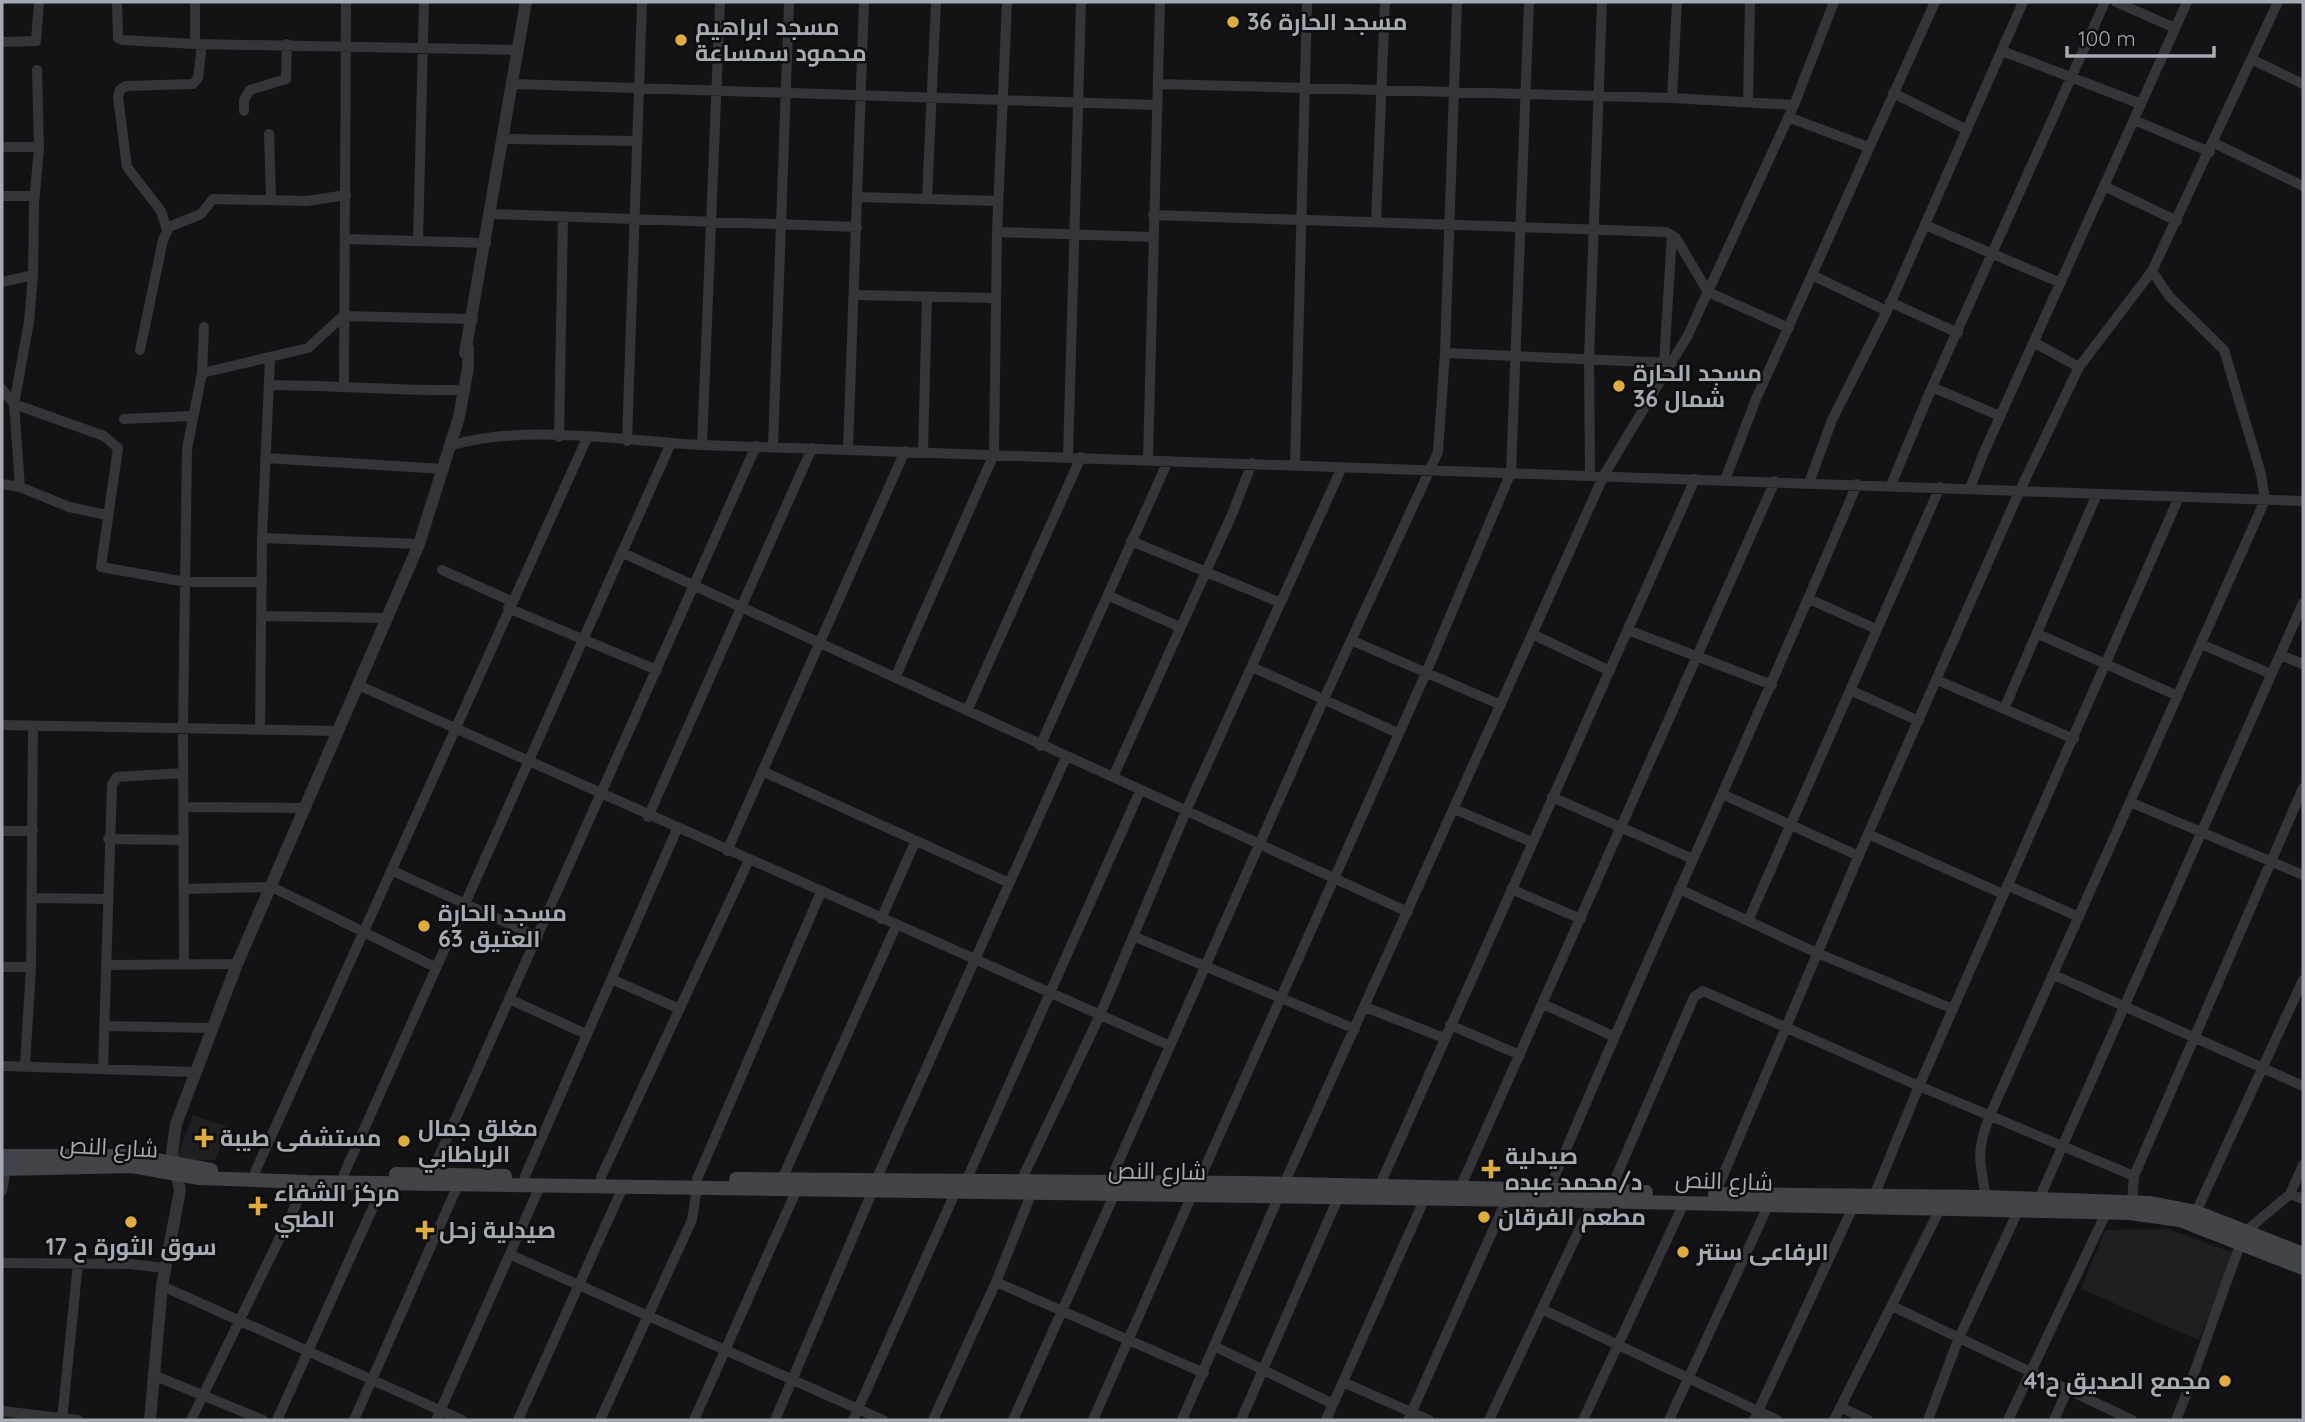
<svg xmlns="http://www.w3.org/2000/svg" width="2305" height="1422" font-family="Quicksand,Cairo,sans-serif">
  <style>
    .built { fill: #1f1f22 }
    .lines { fill: none; stroke-linecap: round; stroke-linejoin: round }
    .minor { stroke: #353539; stroke-width: 10 }
    .tertiary { stroke: #353539; stroke-width: 12 }
    .secondary { stroke: #434449; stroke-width: 14 }
    .poi-dot { fill: #dfac41; stroke: #0e0e10; stroke-width: 2.5 }
    .labels { text-anchor: middle; stroke-width: 5; stroke-linejoin: round; paint-order: stroke }
    .poi-label { font-size: 23px; font-weight: bold; fill: #a6aab4; stroke: #0e0e10; text-anchor: start }
    .street-label { font-size: 23px; fill: #a6aab4; stroke: #0e0e10 }
  </style>
  <rect width="100%" height="100%" fill="#131315"/>
  <path class="built" d="M193 1115 228 1127 215 1160H180L178 1155Z
    M2168 1229 2234 1253 2199 1340 2081 1289 2105 1230Z"/>
  <g class="lines">
    <path class="minor" d="M117 2 118 38 123 40 195 44 519 50
      M2116 2 2175 28
      M2 42 36 41 39 2
      M195 44V2
      M2002 51 2141 104
      M2251 59 2303 84
      M514 84 1156 105
      M1158 84 1672 98 1794 105
      M1893 93 1965 129
      M1672 98 1677 2
      M1748 102 1750 2
      M244 111V100L250 90 286 79 287 44
      M1788 117 1868 147
      M2134 120 2210 152
      M269 134 271 199
      M505 139 637 141
      M2214 143 2303 186
      M2 147H39
      M2104 186 2177 221
      M2 196H35
      M858 197 998 201
      M927 198 936 2
      M492 214 857 227
      M1153 215 1666 232 1676 238 1708 292 1789 328
      M1376 221 1385 2
      M1925 225 2061 283
      M167 230 161 211 127 167 118 97 120 90 126 86 193 84 198 78 202 44
      M997 232 1152 237
      M346 239 486 243
      M418 241 424 2
      M1814 276 1887 311
      M2 282 33 275
      M855 295 995 298
      M1890 302 1958 333
      M2035 343 2079 367
      M140 350 163 240 169 227 201 214 213 199 307 201 346 195
      M1445 353 1672 363
      M1664 362 1672 235
      M202 373 308 348 343 316 473 319
      M270 385C332 385 394 391 456 390
      M344 386 346 2
      M1932 387 2000 416
      M2 389 14 404 104 436 118 448 101 567 186 582H262
      M124 419 192 416
      M559 437 563 218
      M627 441 642 2
      M702 445 720 2
      M449 446C526 423 623 441 702 445L2303 501
      M773 446 789 2
      M848 449 864 2
      M923 452 927 297
      M1068 457 1081 2
      M265 458 444 469
      M1148 459 1160 2
      M1295 465 1307 2
      M1590 475 1589 358 1602 2
      M1725 480 1756 399 1935 2
      M1809 483 1832 420 1887 311 2023 2
      M2 484 20 487 69 507 107 515
      M1891 485 1932 387 2105 2
      M20 487 14 404 29 322 33 275 34 204 39 147 37 70
      M1970 488 1984 452 2187 2
      M262 538 419 544
      M1131 541 1279 602
      M623 553 1408 912
      M442 570 511 601
      M1109 596 1180 627
      M1809 599 1876 629
      M508 608 657 670
      M263 616 388 618
      M1628 630 1772 685
      M1532 634 1610 671
      M2038 634 2178 696
      M1353 641 1501 705
      M2201 644 2271 674
      M2280 655 2303 664
      M1252 667 1398 733
      M895 678 994 454 997 232 1007 2
      M1937 680 2074 739
      M358 685 1168 1045
      M1850 690 1919 721
      M2004 709 2097 494
      M967 711 1081 457
      M2 725 338 731
      M260 729 262 538 270 359
      M1040 746 1168 461
      M762 771 1007 882
      M1113 777 1233 512 1252 463
      M1722 794 1859 856
      M1552 797 1693 859
      M2130 802 2303 875
      M184 807 305 808
      M1454 809 1532 842
      M648 817 812 448
      M2 831H33
      M1868 834 2003 894
      M108 839 184 840
      M727 851 905 451
      M393 871 538 937
      M2007 885 2079 917
      M184 889 272 887 435 967
      M1511 889 1581 919
      M1679 889 1817 953 1953 1009
      M32 898 107 899
      M881 919 915 842
      M1748 921 1940 487
      M1133 936 1355 1029
      M106 965 237 964
      M184 965 183 727 187 449 202 373 204 327
      M2 967H31
      M2054 975 2303 1086
      M611 979 680 1009
      M509 999 586 1034
      M1543 1004 1613 1036
      M1365 1007 1444 1038
      M1450 1025 1520 1055
      M104 1026 212 1028
      M2 1066 194 1072
      M25 1066 31 967 33 726
      M103 1069 112 785 117 777 183 773
      M255 1172 587 438
      M344 1174 671 443
      M431 1174 756 446
      M525 1176 677 829
      M601 1177 749 860
      M697 1179 821 892
      M782 1179 896 926
      M876 1180 1066 757
      M966 1181 1140 791
      M1021 1181 1100 1015 1186 811 1342 467
      M1110 1181 1323 701 1438 452 1445 353 1457 2
      M1198 1183 1426 673 1511 472 1529 2
      M1379 1187 1695 479
      M1460 1188 1775 481
      M1549 1190C1648 953 1758 721 1857 484
      M2 1191 7 1163
      M1610 1191 1694 997 1703 991 1919 1086 2134 1176
      M2290 1194 2303 1165
      M1874 1196 1919 1086 2179 497
      M1986 1197C1979 1159 1976 1152 1990 1115L2265 500 2261 474 2224 350 2169 296 2152 271
      M1713 1199 1868 834 2020 490 2079 367 2152 271 2278 2
      M2039 1199 2303 603
      M2132 1202 2134 1176 2303 788
      M2196 1212 2303 980
      M2246 1231 2290 1194 2303 1199
      M511 1255 883 1420
      M2 1263 130 1264 165 1268
      M996 1282 1204 1373
      M162 1286 462 1420
      M1892 1306 2132 1420
      M1542 1309 1777 1420
      M1216 1347 1333 1404
      M153 1375 263 1420
      M1343 1382 1429 1420
      M1840 1407 1868 1420
      M2 1411 78 1420
      M62 1420 78 1263
      M191 1420 307 1182
      M277 1420 384 1183
      M354 1420 458 1185
      M436 1420 540 1186
      M518 1420 623 1187
      M600 1420 692 1220 697 1188
      M694 1420 797 1189
      M775 1420 873 1190
      M853 1420 956 1191
      M933 1420 996 1282 1032 1192
      M1013 1420 1115 1193
      M1093 1420 1192 1195
      M1182 1420 1284 1184 1604 475 1688 335 1794 105 1834 2
      M1241 1420 1338 1198
      M1326 1420 1424 1200
      M1408 1420 1506 1201
      M1489 1420 1593 1201
      M1583 1420 1684 1203
      M1669 1420 1768 1206
      M1754 1420 1853 1207
      M1834 1420 1941 1207
      M1928 1420 1958 1340 2018 1211
      M2008 1420 2106 1213
      M2054 1420 2067 1391
      M2176 1420C2200 1362 2218 1302 2241 1243"/>
    <path class="tertiary" d="M465 353 526 2
      M150 1420 162 1286 180 1190 172 1153 176 1124 237 964 419 544 459 417 468 368V348"/>
    <path class="secondary" d="M2 1156H134L211 1170
      M2 1169 132 1166 199 1178 307 1182 1593 1201 2130 1213 2180 1220 2303 1268
      M396 1174 505 1176
      M736 1179 1245 1183 1646 1192
      M1715 1194 1986 1197 2149 1203 2196 1212 2303 1254"/>
  </g>
  <g class="poi-dot">
    <circle cx="1233" cy="22" r="7"/>
    <circle cx="681" cy="40" r="7"/>
    <circle cx="1619" cy="386" r="7"/>
    <circle cx="424" cy="926" r="7"/>
    <path d="M200.5 1127.5h7v7h7v7h-7v7h-7v-7h-7v-7h7z"/>
    <circle cx="404" cy="1141" r="7"/>
    <path d="M1487.5 1158.5h7v7h7v7h-7v7h-7v-7h-7v-7h7z"/>
    <path d="M254.5 1195.5h7v7h7v7h-7v7h-7v-7h-7v-7h7z"/>
    <circle cx="1484" cy="1217" r="7"/>
    <circle cx="131" cy="1222" r="7"/>
    <path d="M421.5 1219.5h7v7h7v7h-7v7h-7v-7h-7v-7h7z"/>
    <circle cx="1683" cy="1252" r="7"/>
    <circle cx="2225" cy="1381" r="7"/>
  </g>
  <g class="labels">
    <g class="poi-label">
      <text x="1247" y="30">مسجد الحارة 36</text>
      <text x="695" y="35">مسجد ابراهيم<tspan x="695" dy="26">محمود سمساعة</tspan></text>
      <text x="1633" y="381">مسجد الحارة<tspan x="1633" dy="26">36 شمال</tspan></text>
      <text x="438" y="921">مسجد الحارة<tspan x="438" dy="26">63 العتيق</tspan></text>
      <text x="418" y="1136">مغلق جمال<tspan x="418" dy="26">الرباطابي</tspan></text>
      <text x="220" y="1146">مستشفى طيبة</text>
      <text x="1505" y="1164">صيدلية<tspan x="1505" dy="26">د/محمد عبده</tspan></text>
      <text x="274" y="1201">مركز الشفاء<tspan x="274" dy="26">الطبي</tspan></text>
      <text x="1498" y="1225">مطعم الفرقان</text>
      <text x="439" y="1238">صيدلية زحل</text>
      <text x="131" y="1255" text-anchor="middle">سوق الثورة ح 17</text>
      <text x="1697" y="1260">الرفاعى سنتر</text>
      <text x="2211" y="1389" text-anchor="end">مجمع الصديق ح41</text>
    </g>
    <g class="street-label">
      <text transform="translate(109 1147) rotate(3)" y="8">شارع النص</text>
      <text transform="translate(1157 1171) rotate(1)" y="8">شارع النص</text>
      <text transform="translate(1724 1181) rotate(2)" y="8">شارع النص</text>
    </g>
  </g>
  <rect width="2305" height="1422" fill="none" stroke="#a6aab4" stroke-width="7"/>
  <path d="M2067 46v10h147v-10" fill="none" stroke="#a6aab4" stroke-width="3.5"/>
  <text x="2078" y="46" font-size="21" fill="#a6aab4" stroke="#0e0e10" stroke-width="5" paint-order="stroke">100 m</text>
</svg>
